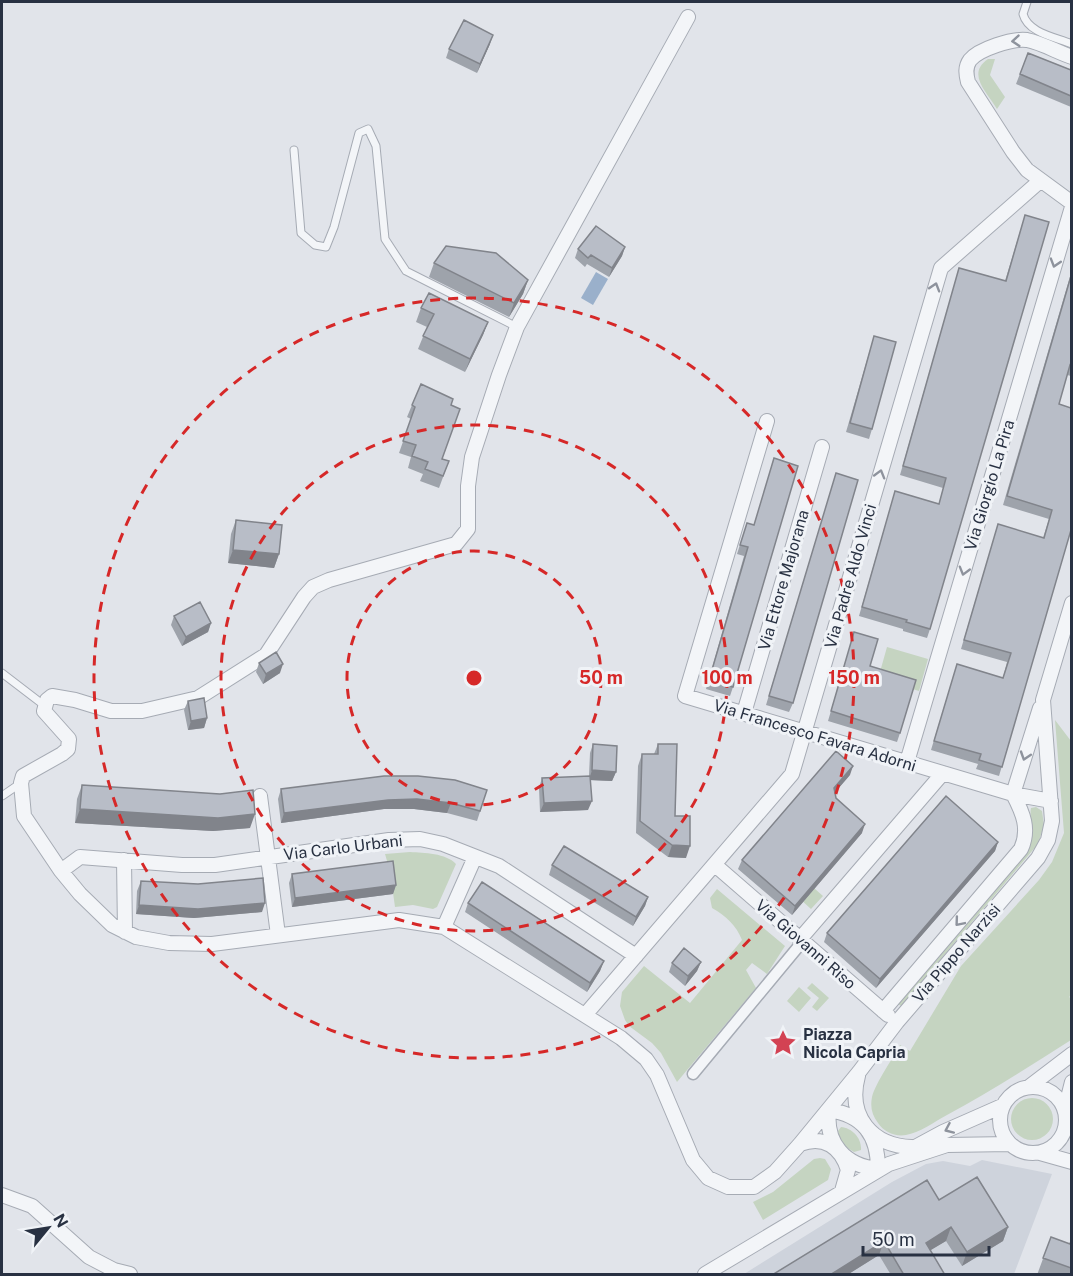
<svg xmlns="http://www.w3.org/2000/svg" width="1073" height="1276" font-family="'Public Sans',sans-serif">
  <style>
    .built { fill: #ced3dc }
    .green { fill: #c5d4c1 }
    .water { fill: #9ab0cb }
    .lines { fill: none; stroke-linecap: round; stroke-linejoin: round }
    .service-casing { stroke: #a6abb4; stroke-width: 9 }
    .pedestrian-casing { stroke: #a6abb4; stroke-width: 13 }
    .minor-casing { stroke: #a6abb4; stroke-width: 16 }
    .service { stroke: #f3f5f8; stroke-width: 7 }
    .pedestrian { stroke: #f3f5f8; stroke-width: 10 }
    .minor { stroke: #f3f5f8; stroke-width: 14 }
    .wall { fill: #9ea3ab }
    .shaded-wall { fill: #81848b }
    .building { fill: #b8bdc7; stroke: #81848b; stroke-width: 1.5 }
    .oneway { stroke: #8e939d }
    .ring { fill: none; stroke: #d62828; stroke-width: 3; stroke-dasharray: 10 8 }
    .labels { text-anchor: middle; stroke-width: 6; stroke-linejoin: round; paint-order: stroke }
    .street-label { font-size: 16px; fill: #283142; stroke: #f0f3f7 }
    .poi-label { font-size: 16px; font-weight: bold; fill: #283142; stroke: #f0f3f7; text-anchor: start }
    .centre { fill: #d62828; stroke: #f0f3f7; stroke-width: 3 }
    .ring-label { font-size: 18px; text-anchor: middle; font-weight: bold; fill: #d62828; stroke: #f0f3f7; stroke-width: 6; stroke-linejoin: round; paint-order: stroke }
  </style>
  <rect width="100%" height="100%" fill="#e1e4ea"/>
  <path class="built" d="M982 1160 1052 1174 1014 1274H744L892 1182 926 1164 943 1161 970 1166Z"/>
  <path class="green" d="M988 59H995L990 75 1005 97 997 109C987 92 966 74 988 59Z
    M887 647 928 659 919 691 878 679Z
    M1055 720 1071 741 1072 994 1069 997 1072 999 1071 1040C1030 1066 990 1092 947 1115 934 1122 919 1133 906 1135 895 1137 884 1132 878 1123 872 1115 870 1107 872 1097 876 1082 892 1060 900 1045L910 1051 961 966 1039 880 1052 862 1064 833Z
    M1036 807 1042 811 1044 825 1038 844 901 1006 898 1004 1031 839C1034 828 1029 819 1031 808Z
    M410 852C424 853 446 853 456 864L437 907 433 909 413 905 395 907 390 871 385 854Z
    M789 866 823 896 811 909 778 879Z
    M717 889 785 946 767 974 752 963 746 970 756 988 677 1082 661 1053 652 1043 629 1026 625 1020 620 1006 622 992 644 966 690 1003 742 940C736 925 726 916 712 908L710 898Z
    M812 983 829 998 817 1011 812 1007 819 998 807 988Z
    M799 987 811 998 799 1012 787 1001Z
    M1011 1119a21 21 0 1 1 42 0a21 21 0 1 1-42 0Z
    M841 1127C852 1128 862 1138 861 1150L854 1152C845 1147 839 1141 838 1131Z
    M820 1158 825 1159 831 1169 828 1180 763 1220 753 1202 773 1192 814 1159Z"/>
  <path class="water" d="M596 272 608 279 593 305 581 298Z"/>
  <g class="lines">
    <defs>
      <path id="service" d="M1027 2 1023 14C1028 33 1055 37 1072 44
        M294 150 301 233 315 245 326 247 334 227 359 133 368 129 376 146 385 239 406 271 517 327
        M2 673 45 706
        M2 796 21 783"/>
      <path id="pedestrian" d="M693 1074 803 941"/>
      <path id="minor" d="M688 17 517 327 499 375 472 457 468 486V529L456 544 329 580 313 587 304 597 266 655 198 698 142 711H111L75 700 52 696 47 700 44 711 69 739 68 749 62 754 23 776 21 783 24 816 61 871 80 894 112 925 136 937 169 943 212 944 399 920 444 927 621 1038 646 1059 657 1075 693 1160 708 1178 728 1187H754L775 1172 800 1144 859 1072 897 1022 1038 858 1048 840 1052 821 1043 700 1072 603
        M1072 57C1057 52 1042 43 1027 40 1013 38 979 49 970 60 965 67 966 74 968 82L1013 152 1027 170 1072 203
        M767 421 685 696 1013 794 1051 801
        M744 713 822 447
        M907 762 1072 207
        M260 796 278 935
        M124 860 125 932
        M715 865 888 1015
        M61 871 80 857 182 865H215L389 840 420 839 443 844 499 866 636 956
        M444 927 475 857
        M800 939 943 773
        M883 1011 1021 849C1030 829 1023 813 1013 794L1040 708
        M585 1015 792 774 941 268 1040 181
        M858 1076C847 1116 872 1146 912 1147
        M1030 1086 1072 1054
        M1000 1120a33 33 0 1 1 66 0a33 33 0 1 1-66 0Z
        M829 1110C863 1115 878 1135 878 1169 845 1166 825 1143 829 1110Z
        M1065 1110 1072 1082
        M800 1144C824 1135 841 1147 848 1170L842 1191
        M906 1152 943 1132 1002 1106
        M1040 1153 1072 1162
        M2 1195 32 1206 89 1257 114 1270 130 1274
        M705 1274 889 1164 947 1145 1010 1144"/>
    </defs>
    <use href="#service" class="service-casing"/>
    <use href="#pedestrian" class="pedestrian-casing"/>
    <use href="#minor" class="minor-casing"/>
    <use href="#service" class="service"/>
    <use href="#pedestrian" class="pedestrian"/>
    <use href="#minor" class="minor"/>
  </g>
  <path class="wall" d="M490 44 477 73 446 58 449 49Z
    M1028 53 1071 70V107L1016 84Z
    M1025 215 930 629 927 638 903 631V629L859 616 895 491 939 504 943 488 900 475 959 268 1005 281Z
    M625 247 622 256 609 277 587 264 585 267 575 258 578 249Z
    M434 263 528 280 523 294 509 317 429 277Z
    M1071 273V376L1067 375 1059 404 1071 530 999 776 976 769 978 764 931 750 957 664 1003 678 1007 662 961 649 998 524 1043 538 1049 519 1003 505Z
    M421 308 488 322 483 335 465 372 418 349 427 327 416 322Z
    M874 336 872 429 869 439 846 432Z
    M412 405H451L442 459 449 461 439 488 420 481 423 474 408 468 411 457 399 453 411 419 407 417Z
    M774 458 733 687 730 696 706 689 744 556 737 554 747 523 754 525Z
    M836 473 793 703 789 712 766 705Z
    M236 520 279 554 274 568 228 563 231 534Z
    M174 616 211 623 208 632 182 646 171 625Z
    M854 632 900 733 897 742 828 721Z
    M259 663 280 673 263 684 256 672Z
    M188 701 207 718 204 728 188 730 184 710Z
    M593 744 616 772 612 781 590 780 588 810 540 812 539 788 542 778 589 776 590 753Z
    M658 744 675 816 686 858 668 857 636 833 638 766 642 754H654Z
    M850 775 835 792 836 798 862 833 792 915 738 869 742 860Z
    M82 785 250 828 213 831 75 823 77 799Z
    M281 789 487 790 477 821 447 813 414 809H384L281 823 278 799Z
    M998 842 995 851 876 988 824 942 827 933Z
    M552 865 648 897 645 906 633 926 549 875Z
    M292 874 396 885 393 894 292 907 289 883Z
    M141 881 262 912 194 918 136 914 137 891Z
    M468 903 604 961 600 971 587 992 465 912Z
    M701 962 697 971 685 986 669 972 672 963Z
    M939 1200 1008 1227 1003 1241 962 1266 946 1241 930 1250 945 1275H891L879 1255 847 1275H772Z
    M1051 1237 1070 1244 1071 1241V1275H1037Z"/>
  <path class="shaded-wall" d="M493 35 490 44 477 73 480 64Z
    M625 247 622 256 609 277 612 268Z
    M528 280 523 294 509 317 514 303Z
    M488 322 483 335 465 372 470 359Z
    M233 550 279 554 274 568 228 563Z
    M211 623 208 632 182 646 186 637Z
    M283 664 280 673 263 684 266 674Z
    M207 718 204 728 188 730 191 721Z
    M853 766 850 775 831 797 834 788Z
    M592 770 616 772 612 781 589 780Z
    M417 799 451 803 447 813 414 809H384L281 823 284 813 388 800Z
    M592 801 588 810 540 812 544 803Z
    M80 809 255 814 250 828 213 831 75 823Z
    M865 824 862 833 792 915 795 906Z
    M998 842 995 851 876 988 880 979Z
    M672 845 690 846 686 858 668 857Z
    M396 885 393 894 292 907 295 898Z
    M648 897 645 906 633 926 636 917Z
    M265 903 262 912 194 918 136 914 139 905Z
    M604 961 600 971 587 992 590 983Z
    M701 962 697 971 685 986 688 976Z
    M951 1227 946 1241 921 1256 926 1243Z
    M1008 1227 1003 1241 962 1266 967 1252Z
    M884 1241 879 1255 847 1275H830Z"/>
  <path class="building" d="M464 20 493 35 480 64 449 49Z
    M1028 53 1071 70V96L1020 74Z
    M1025 215 1049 222 930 629 906 622 907 620 862 607 895 491 939 504 946 478 903 466 959 268 1006 281Z
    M596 226 625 247 612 268 591 255 588 258 578 249Z
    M446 246 496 253 528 280 514 303 434 263Z
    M1071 276V366L1070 365 1059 404 1071 408V530L1002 767 979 760 981 754 934 741 957 664 1003 678 1011 653 964 640 998 524 1044 538 1052 510 1007 496Z
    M429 293 488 322 470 359 423 336 434 314 421 308Z
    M874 336 896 342 872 429 850 423Z
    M421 384 453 399 451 405 460 409 442 459 449 461 443 476 425 469 428 462 412 456 416 445 403 441 415 407 412 405Z
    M774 458 798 466 733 687 709 680 748 547 740 545 747 523 754 525Z
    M836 473 858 480 793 703 769 696Z
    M236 520 282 525 279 554 233 550Z
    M200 602 211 623 186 637 174 616Z
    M854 632 878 639 870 666 916 680 900 733 831 711Z
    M276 652 283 664 266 674 259 663Z
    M204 698 207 718 191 721 188 701Z
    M593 744 617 746 616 772 592 770Z
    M658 744H677L675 816H690V846L672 845 640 821 642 754H658Z
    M836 751 853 766 834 788 836 798 865 824 795 906 742 860Z
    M384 776H418L455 780 487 790 480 811 451 803 417 799 388 800 284 813 281 789Z
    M590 776 592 801 544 803 542 778Z
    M82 785 220 794 253 790 255 814 218 818 80 809Z
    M946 796 998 842 880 979 827 933Z
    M564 846 648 897 636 917 552 865Z
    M393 861 396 885 295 898 292 874Z
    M263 878 265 903 198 909 139 905 141 881 198 884Z
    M482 882 604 961 590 983 468 903Z
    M684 948 701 962 688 976 672 963Z
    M977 1177 1008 1227 967 1252 951 1227 926 1243 945 1275H904L884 1241 830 1275H772L927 1180 939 1200Z
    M1051 1237 1070 1244 1071 1241V1268L1043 1258Z"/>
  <defs><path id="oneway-chevron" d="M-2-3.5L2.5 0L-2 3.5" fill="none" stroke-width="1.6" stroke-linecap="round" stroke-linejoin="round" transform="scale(1.5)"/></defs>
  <g class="oneway">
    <use href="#oneway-chevron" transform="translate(1016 41) rotate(175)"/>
    <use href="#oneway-chevron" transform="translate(1055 263) rotate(107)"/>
    <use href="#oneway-chevron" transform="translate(935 287) rotate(-73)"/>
    <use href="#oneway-chevron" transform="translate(880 474) rotate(-74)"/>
    <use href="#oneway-chevron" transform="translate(964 571) rotate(106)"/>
    <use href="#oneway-chevron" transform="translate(1025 756) rotate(108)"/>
    <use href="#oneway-chevron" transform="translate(959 922) rotate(130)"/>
    <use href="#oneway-chevron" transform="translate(949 1129) rotate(156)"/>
  </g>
  <g class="ring">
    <circle cx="474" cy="678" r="127"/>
    <circle cx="474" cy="678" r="253"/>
    <circle cx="474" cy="678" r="380"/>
  </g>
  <defs>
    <symbol id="sight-bare" viewBox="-9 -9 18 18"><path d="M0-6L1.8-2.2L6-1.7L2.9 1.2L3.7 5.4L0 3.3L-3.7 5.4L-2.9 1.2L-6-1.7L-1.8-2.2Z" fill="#d34253" stroke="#f0f3f7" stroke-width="2.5" paint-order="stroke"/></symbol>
  </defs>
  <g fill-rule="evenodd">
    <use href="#sight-bare" x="764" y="1024" width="38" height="38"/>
  </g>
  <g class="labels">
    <g class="street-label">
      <text transform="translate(989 485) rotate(-73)" y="6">Via Giorgio La Pira</text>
      <text transform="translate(850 576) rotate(-74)" y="6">Via Padre Aldo Vinci</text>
      <text transform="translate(783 580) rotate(-74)" y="6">Via Ettore Majorana</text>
      <text transform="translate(815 735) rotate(17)" y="6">Via Francesco Favara Adorni</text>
      <text transform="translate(343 847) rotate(-7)" y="6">Via Carlo Urbani</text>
      <text transform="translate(806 944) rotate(41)" y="6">Via Giovanni Riso</text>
      <text transform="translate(956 953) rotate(-49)" y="6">Via Pippo Narzisi</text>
    </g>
    <g class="poi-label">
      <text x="803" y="1040">Piazza<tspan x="803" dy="18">Nicola Capria</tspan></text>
    </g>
  </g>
  <circle cx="474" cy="678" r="9" class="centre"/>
  <g class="ring-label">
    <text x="601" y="684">50 m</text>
    <text x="727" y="684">100 m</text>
    <text x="854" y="684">150 m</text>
  </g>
  <rect width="1073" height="1276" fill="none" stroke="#283142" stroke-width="6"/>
  <g transform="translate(48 1228) rotate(60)" stroke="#f0f3f7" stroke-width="4.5" paint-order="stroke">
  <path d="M0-4.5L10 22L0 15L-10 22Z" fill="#283142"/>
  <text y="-9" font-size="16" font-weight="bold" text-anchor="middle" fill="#283142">N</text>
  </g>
  <path d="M863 1246v9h126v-9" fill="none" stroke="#283142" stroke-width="3"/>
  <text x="872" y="1246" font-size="18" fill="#283142" stroke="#f0f3f7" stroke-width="4.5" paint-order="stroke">50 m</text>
</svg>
